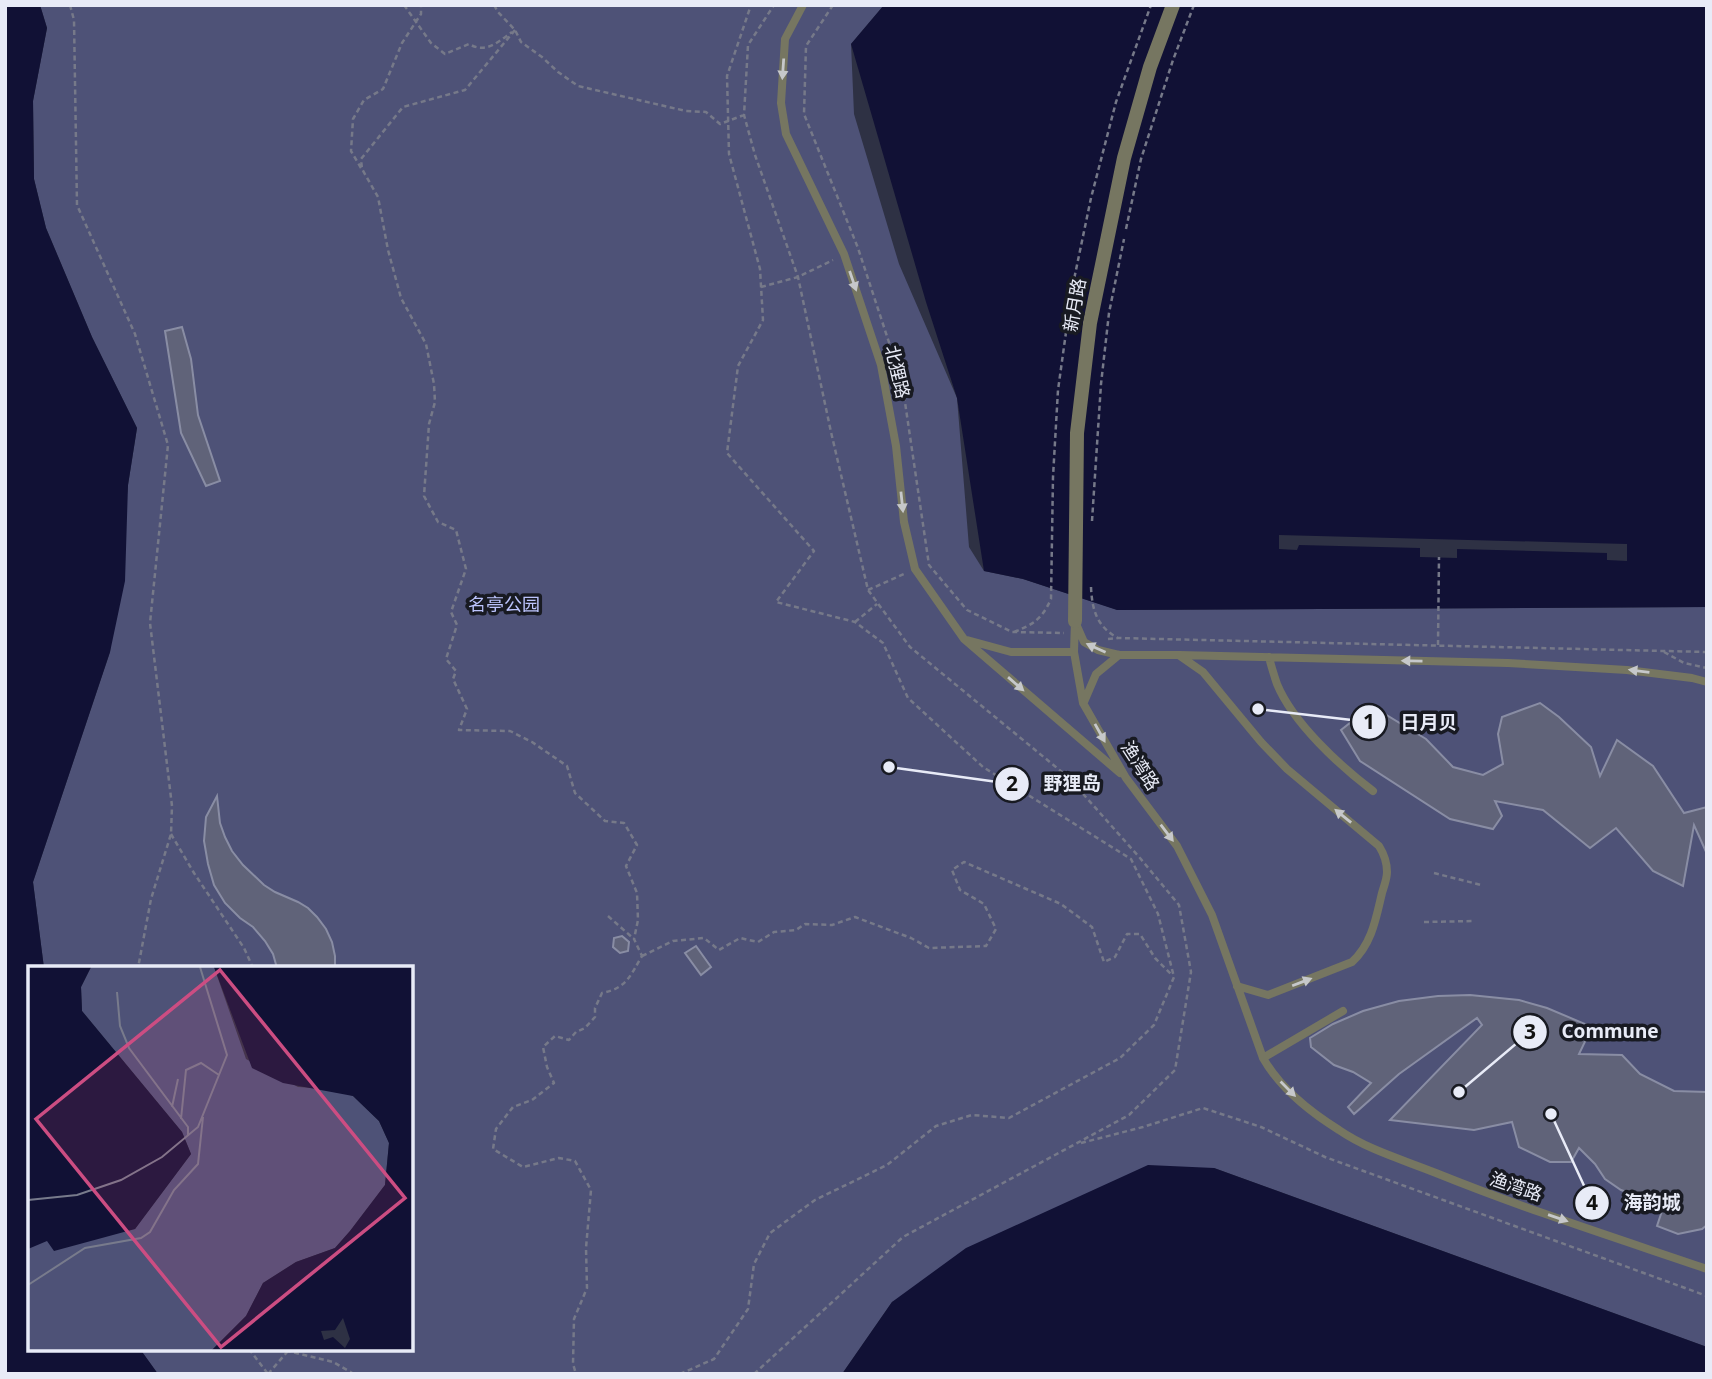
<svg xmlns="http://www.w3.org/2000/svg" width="1712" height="1379" font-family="'Noto Sans','Noto Sans SC',sans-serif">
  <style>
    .green { fill: #4e5277 }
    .water { fill: #111135 }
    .pier { fill: #2e3144 }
    .building { fill: #606379; stroke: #898da4; stroke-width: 2 }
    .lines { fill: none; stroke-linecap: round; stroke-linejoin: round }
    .path { stroke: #767989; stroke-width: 2.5; stroke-dasharray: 5 3.5; stroke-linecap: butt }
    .service { stroke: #767661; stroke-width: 8 }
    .tertiary { stroke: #767661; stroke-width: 14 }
    .oneway { fill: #c6c8ca }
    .labels { text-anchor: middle; stroke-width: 7; stroke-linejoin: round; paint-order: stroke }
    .street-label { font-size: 18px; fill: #e8ebf7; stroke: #181a22 }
    .park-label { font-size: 18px; fill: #bcc4fd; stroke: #181a22 }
    .inset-road { fill: none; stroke: #787b8c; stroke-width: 2 }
    .view { fill: #cc4d82; fill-opacity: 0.15; stroke: #cc4d82; stroke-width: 3.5 }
    .inset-edge { fill: none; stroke: #e8ebf7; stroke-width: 3.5 }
    .leader { fill: none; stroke: #e8ebf7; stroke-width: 2.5 }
    .callout-dot { fill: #e8ebf7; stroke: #181a22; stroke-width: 2.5 }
    .mark-label { font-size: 21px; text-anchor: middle; font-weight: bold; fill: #111 }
    .callout-label { font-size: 19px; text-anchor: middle; font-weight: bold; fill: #e8ebf7; stroke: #181a22; stroke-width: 7; stroke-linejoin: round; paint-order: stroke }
  </style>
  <rect width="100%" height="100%" fill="#2e3144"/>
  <path class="green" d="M40 5H884L851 44 854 114 899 264 957 398 969 547 984 571 1023 579 1118 610 1707 607V1347L1214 1168 892 1302 842 1374H158L140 1349H411V968H44L33 882 110 652 128 485 137 428 92 337 46 228 34 179 33 101 47 28Z"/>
  <path class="water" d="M5 5H40L47 28 33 101 34 179 46 228 92 337 137 428 128 485 125 581 110 652 33 882 44 968H30V1349H140L158 1374H5Z
    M884 5H1707V607L1117 610 1023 579 984 571 957 398 926 302 851 44Z
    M1148 1165 1214 1168 1707 1347V1374H842L892 1302 966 1248Z"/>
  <path class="pier" d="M1279 535 1627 544V561L1607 560V553L1457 549V558L1420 557V548L1299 545 1297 550 1279 549Z"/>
  <path class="building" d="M182 327 191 359 198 415 220 481 206 486 181 433 165 331Z
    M1540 703 1559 717 1591 747 1600 776 1617 740 1653 766 1684 813 1707 807V854L1694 825 1683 886 1653 871 1616 828 1590 848 1543 810 1495 801 1502 816 1493 829 1450 819 1360 761 1341 730 1369 708 1383 713 1426 739 1453 767 1483 775 1503 764 1498 734 1502 717Z
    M217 796 220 823 225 837 232 851 243 865 264 885 275 892 298 902 308 908 317 917 326 929 332 942 335 956V968H277L273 954 265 941 253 927 240 918 225 903 214 885 208 864 204 841 206 817Z
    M622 936 629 942 628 951 620 953 613 947 614 938Z
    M696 946 711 967 701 975 685 953Z
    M1470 995 1519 1000 1547 1008 1592 1027 1579 1054 1622 1055 1640 1074 1674 1091 1707 1092V1225L1702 1229 1678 1234 1657 1226 1663 1208 1652 1201 1621 1190 1605 1179 1595 1164 1579 1148 1571 1162H1550L1519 1147 1512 1122 1474 1130 1390 1120 1482 1025 1477 1018 1399 1074 1354 1114 1348 1107 1371 1083 1353 1072 1334 1065 1311 1047 1310 1038 1333 1024 1363 1011 1399 1001 1438 996Z"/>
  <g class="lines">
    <path class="path" d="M70 5 74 20 77 205 135 334 168 445 150 623 172 806 171 834 151 899 138 968
      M404 5 431 43 445 54 469 44C486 54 498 42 512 32
      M494 5 498 12 515 30 521 42 542 57 558 72 578 86 686 111 706 112 720 124 744 115
      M833 5 806 46 804 114 858 248 902 382 929 565 967 610 1012 632 1064 633
      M515 30 465 90 403 107 361 159 362 169 378 197 388 250 401 298 426 344 434 384 435 402 429 424 424 496 438 522 456 530 466 569 451 612 457 625 446 659 456 671 453 679 467 709 459 730 510 731 532 742 567 766 575 793 605 821 624 823 637 845 626 866 637 893 638 920 634 939 642 956C630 976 627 988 602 993L595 1008V1017L585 1028 576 1032 569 1040 555 1036 543 1047 547 1067 554 1083 532 1100 513 1107 496 1129 493 1149 523 1167 559 1158 575 1161 591 1190 586 1248 587 1288 574 1319 573 1364 576 1374
      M361 168 351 151 353 119 364 100 383 89 402 43 421 14V5
      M1126 229 1141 159 1173 60 1194 5
      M761 287 798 277 833 260
      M1092 521 1101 384 1109 313 1124 239
      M1091 587C1092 610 1097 627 1118 638
      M868 590 904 574
      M855 622 877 604
      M1014 632C1034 624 1042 619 1051 599L1053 477 1058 390 1072 289 1091 198 1116 102 1151 5
      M1108 639 1118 638 1707 652
      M1438 645 1439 557
      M1664 652 1684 663 1707 668
      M171 834 194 873 244 948 253 968
      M1434 873 1481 885
      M608 916 634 939
      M1424 922 1475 921
      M642 956 673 941 704 938 719 950 740 938 758 942 774 932 796 930 805 924 832 925 855 917 911 938 929 948 986 946 996 929 984 904 960 890 952 870 964 862 1061 904 1092 927 1104 962 1115 957 1127 934H1140L1155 958 1172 975
      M1081 1143 1143 1127 1203 1108 1261 1127 1325 1157 1707 1296
      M249 1349 268 1374
      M287 1349 288 1351 333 1362 354 1374
      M268 1374 288 1351
      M680 1374 714 1359 748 1309 754 1264 770 1233 815 1200 887 1165 936 1126 972 1115 1009 1118 1120 1058 1154 1025 1174 977 1158 914 1131 859 983 767 908 698 883 643 855 622 776 602 814 551 727 453 738 366 763 320 760 269 729 154 727 76 751 5
      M754 1374 903 1237 1129 1115 1175 1070 1191 972 1179 905 1140 858 1068 777 910 647 868 590 831 432 798 277 755 155 744 115 748 45 774 5"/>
    <path class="service" d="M803 5 785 39 781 103 786 134 844 254 881 365 896 446 904 522 915 569 964 639 1120 773
      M1075 621 1074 652 1083 703 1126 778 1177 846 1212 915 1263 1058C1280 1088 1310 1112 1339 1130 1368 1150 1404 1160 1436 1173 1525 1209 1616 1238 1707 1269
      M1077 626 1084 642 1098 650 1119 655H1179L1508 663 1627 670 1692 678 1707 682
      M967 640 1011 652H1074
      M1180 656 1203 672 1261 742 1287 769 1379 846C1384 854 1387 862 1387 872 1387 879 1384 886 1382 893 1376 918 1372 944 1352 962L1268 995 1237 986
      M1269 657C1271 666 1274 675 1277 684 1293 723 1340 766 1373 791
      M1084 702 1096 674 1119 655
      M1263 1058 1343 1011"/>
    <path class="tertiary" d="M1075 621 1077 433 1090 323 1124 158 1150 67 1173 5"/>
  </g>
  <defs><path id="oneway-solid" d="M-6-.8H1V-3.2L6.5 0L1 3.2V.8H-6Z" transform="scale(1.75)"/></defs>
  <g class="oneway">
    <use href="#oneway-solid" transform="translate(783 69) rotate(94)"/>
    <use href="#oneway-solid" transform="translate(853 281) rotate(71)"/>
    <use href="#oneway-solid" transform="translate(902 502) rotate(84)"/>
    <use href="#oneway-solid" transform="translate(1096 648) rotate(-156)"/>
    <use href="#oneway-solid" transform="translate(1412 661) rotate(-179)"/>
    <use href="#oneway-solid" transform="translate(1639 671) rotate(-173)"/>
    <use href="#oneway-solid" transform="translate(1016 684) rotate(41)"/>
    <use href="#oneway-solid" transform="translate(1100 733) rotate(61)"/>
    <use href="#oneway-solid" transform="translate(1343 816) rotate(-141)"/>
    <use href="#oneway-solid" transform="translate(1167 833) rotate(53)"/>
    <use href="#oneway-solid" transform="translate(1302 982) rotate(-21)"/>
    <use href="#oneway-solid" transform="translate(1288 1089) rotate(45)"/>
    <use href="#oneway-solid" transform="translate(1558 1218) rotate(19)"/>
  </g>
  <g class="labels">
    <g class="street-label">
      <text transform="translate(1075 305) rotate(-80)" y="6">新月路</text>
      <text transform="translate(897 372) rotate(77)" y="6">北狸路</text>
      <text transform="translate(1140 766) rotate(57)" y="6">渔湾路</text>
      <text transform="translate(1516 1187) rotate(19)" y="6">渔湾路</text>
    </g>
    <g class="park-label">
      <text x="504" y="611">名亭公园</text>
    </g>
  </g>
  <g transform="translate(28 966)">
    <rect width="385" height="385" fill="#2e3144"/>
    <path d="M63 1H186L218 93 270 121 304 123 325 130 351 155 361 177 357 219 322 265 307 282 268 296 235 317 218 350 184 384H0V282L16 273 107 263 163 188 154 166 54 45 53 21Z" fill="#4e5277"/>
    <path d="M0 1H63L53 21 54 45 154 166 163 188 107 263 26 285 19 275 0 283ZM186 1H385V384H184L218 350 235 317 268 296 307 282 322 265 357 219 361 177 351 155 325 130 255 117 224 102ZM315 352 322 373 317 382 305 371 296 374 293 365 307 364Z" fill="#111135" fill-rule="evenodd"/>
    <path class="inset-road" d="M89 26 92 60 101 82 160 161V170M144 141 150 113M153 153 158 104 173 97 191 109M0 234 49 229 93 214 134 191 170 161 199 89 172 1M0 319 57 282 113 272 122 266 146 224 170 198 175 151"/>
    <path class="view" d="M192 4 377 232 193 381 8 153Z"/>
    <rect width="385" height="385" class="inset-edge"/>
  </g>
  <path class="leader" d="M1258 709L1369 722M889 767L1012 784M1459 1092L1530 1032M1551 1114L1592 1203"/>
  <g class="callout-dot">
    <circle cx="1258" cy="709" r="7"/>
    <circle cx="889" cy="767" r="7"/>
    <circle cx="1459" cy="1092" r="7"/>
    <circle cx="1551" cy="1114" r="7"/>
    <circle cx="1369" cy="722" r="18"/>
    <circle cx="1012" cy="784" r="18"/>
    <circle cx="1530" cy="1032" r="18"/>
    <circle cx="1592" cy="1203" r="18"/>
  </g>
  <g class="mark-label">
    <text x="1369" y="729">1</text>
    <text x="1012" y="791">2</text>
    <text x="1530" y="1039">3</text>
    <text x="1592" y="1210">4</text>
  </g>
  <g class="callout-label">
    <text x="1429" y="729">日月贝</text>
    <text x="1072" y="790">野狸岛</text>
    <text x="1610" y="1038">Commune</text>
    <text x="1652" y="1209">海韵城</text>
  </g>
  <rect width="1712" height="1379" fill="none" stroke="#e8ebf7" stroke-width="14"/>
</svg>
